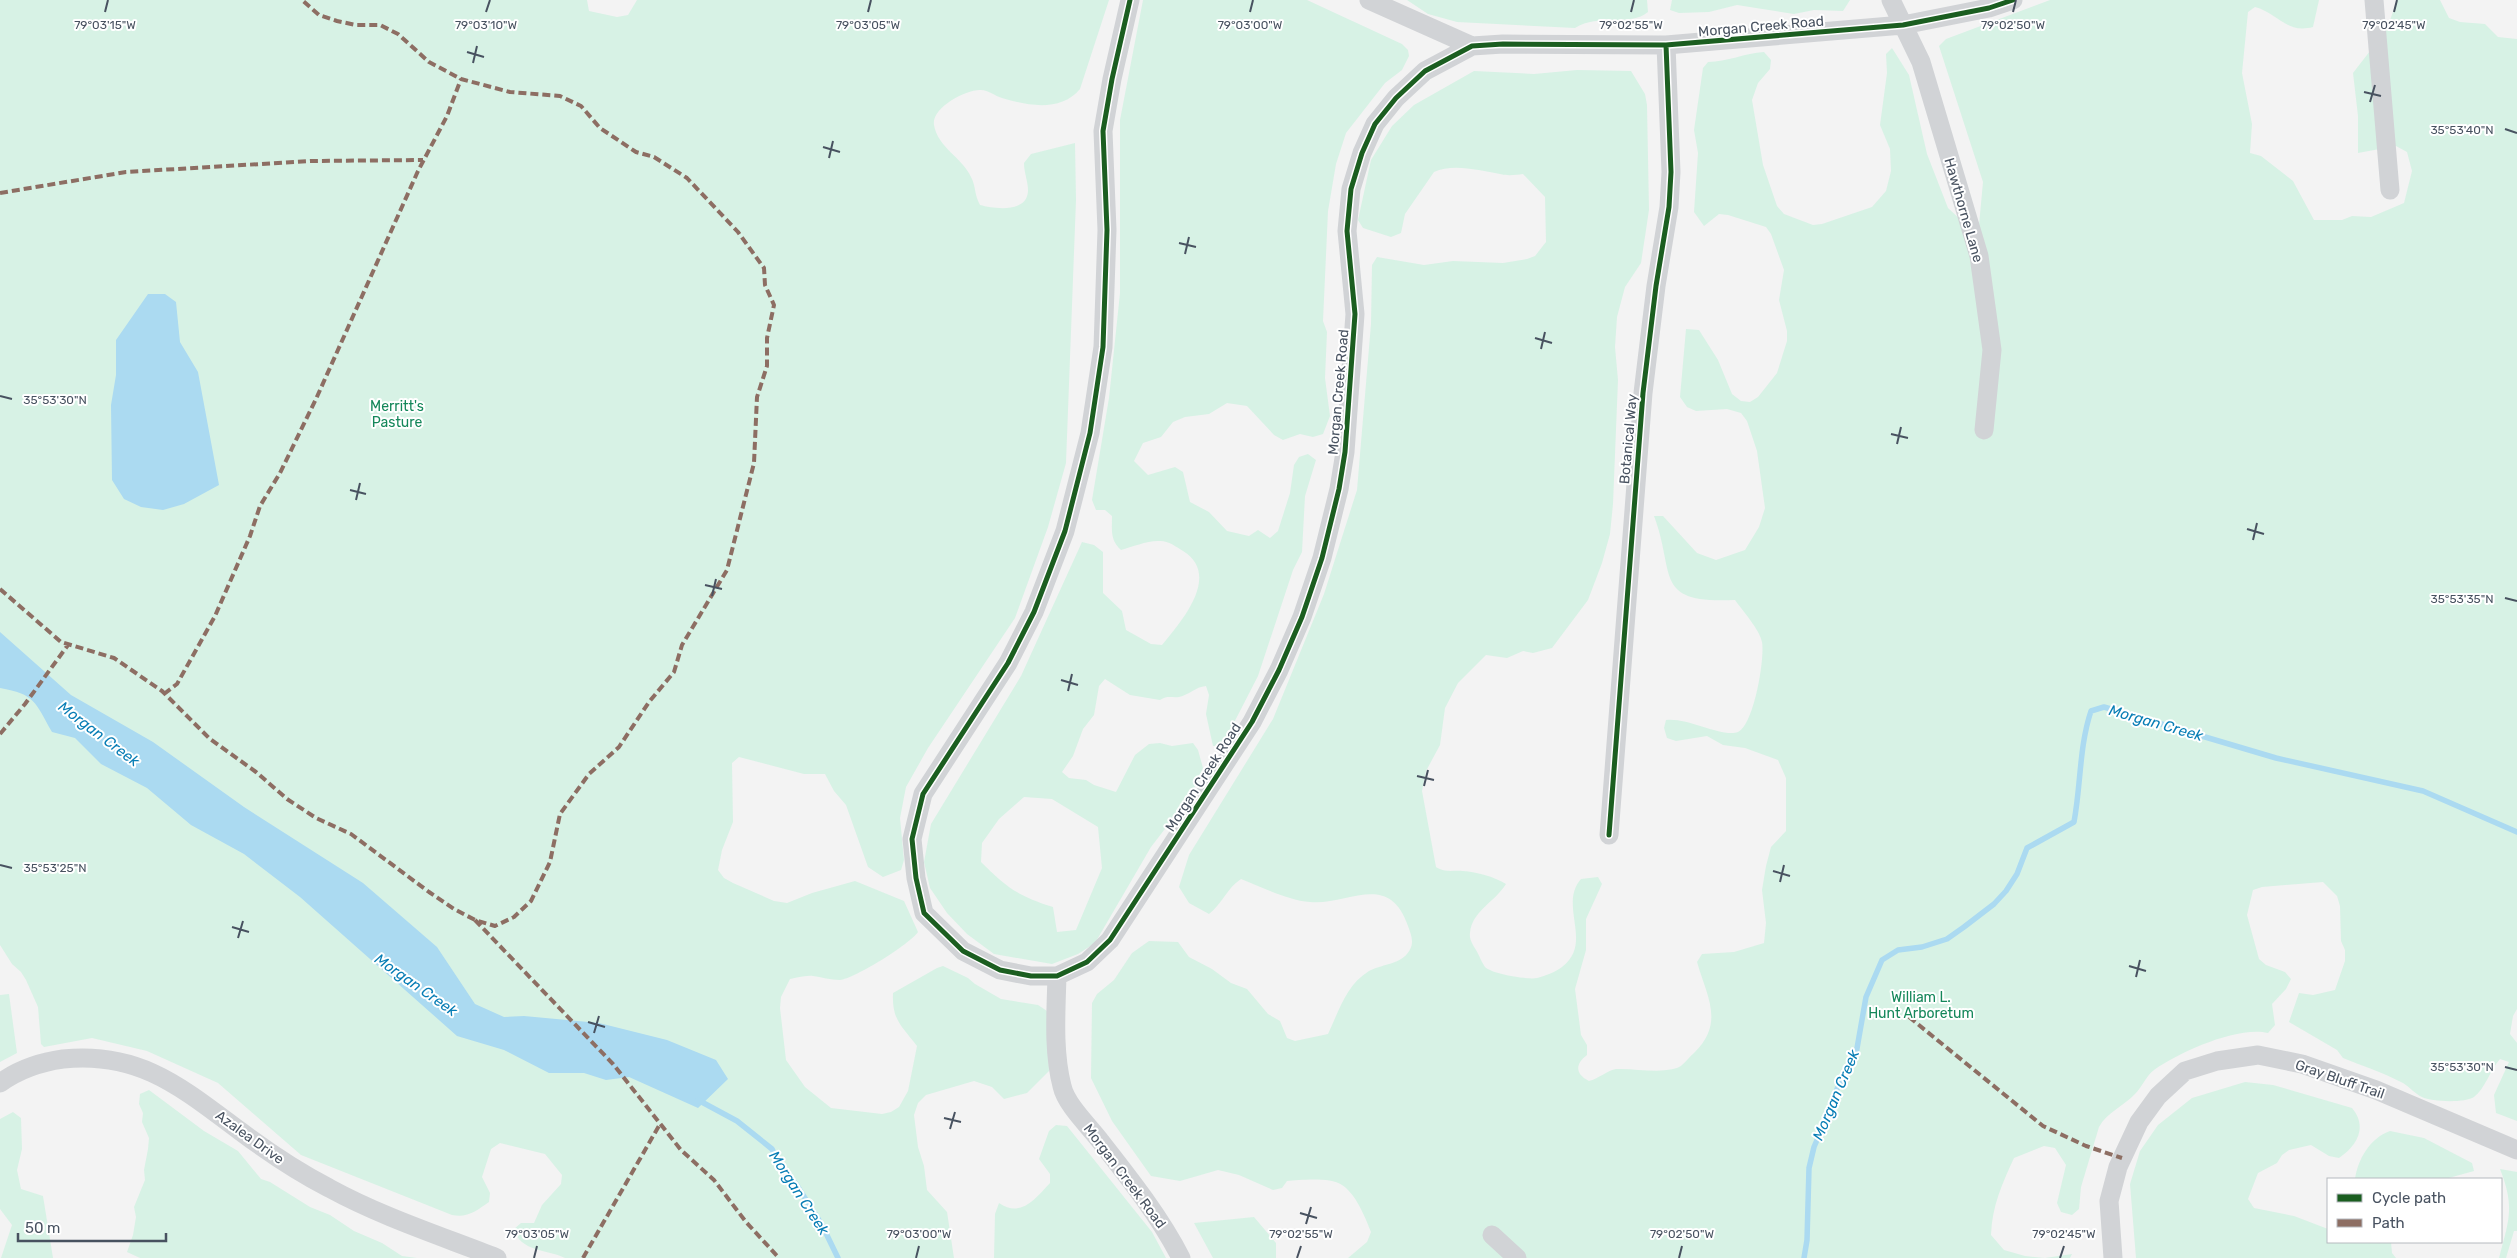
<svg xmlns="http://www.w3.org/2000/svg" width="2517" height="1258" font-family="Rubik,sans-serif">
  <style>
    .green { fill: #d7f2e5; fill-rule: evenodd }
    .water { fill: #abdaf1 }
    .lines { fill: none; stroke-linecap: round; stroke-linejoin: round }
    .stream { stroke: #abdaf1; stroke-width: 5.5 }
    .minor { stroke: #d1d3d6; stroke-width: 19 }
    .quiet { stroke: #8d6e63; stroke-width: 4; stroke-dasharray: 8 4; stroke-linecap: butt }
    .cycleway-casing { stroke: #fff; stroke-width: 8 }
    .cycleway { stroke: #1b5e20; stroke-width: 5 }
    .ticks { fill: none; stroke: #485260; stroke-width: 2 }
    .labels { text-anchor: middle; stroke-width: 4; stroke-linejoin: round; paint-order: stroke }
    .street-label { font-size: 14px; fill: #485260; stroke: #fff }
    .park-label { font-size: 14px; fill: #14875a; stroke: #fff }
    .water-label { font-size: 15px; font-style: italic; fill: #077db5; stroke: #fff }
    .ticks-label { font-size: 12px; text-anchor: middle; fill: #485260; stroke: #fff; stroke-width: 4; stroke-linejoin: round; paint-order: stroke }
  </style>
  <rect width="100%" height="100%" fill="#f3f3f3"/>
  <path class="green" d="M0 0H587L589 11 617 17 628 15 637 0H1109L1080 89C1061 112 1028 106 1002 98 995 96 988 90 981 90 966 89 931 108 934 125 938 148 962 157 971 177 976 186 974 194 980 205 995 209 1027 213 1028 191 1028 181 1024 173 1024 163L1031 154 1075 143 1076 200 1066 463 1048 527 1015 618 928 748 906 787 900 818 904 860 901 870 883 877 868 867 846 805 834 791 825 774H804L739 757 732 763 733 822 722 850 718 870 724 878 733 883 774 901 787 903 812 893 855 881 904 901 918 932C910 944 854 979 840 980 831 980 821 977 813 976 805 975 797 978 790 979L781 997 780 1008 786 1060 805 1087 831 1108 882 1114 891 1112 899 1107 908 1091 917 1046C901 1025 892 1020 893 993L937 968 943 966 968 978 975 984 1001 999 1038 1005 1047 1011 1049 1071 1027 1093 1004 1099 992 1087 974 1081 926 1095 918 1103 914 1115 918 1147 924 1166 927 1190 947 1212 954 1258H565C547 1249 520 1252 514 1229L521 1223H534L542 1205 561 1184 562 1175 545 1154 500 1143 491 1149 482 1177 490 1193 489 1202C476 1211 468 1218 452 1215L301 1155 218 1083 147 1051 92 1038 44 1047 41 1044 38 1007 26 980 21 972 12 964 0 945Z
    M1143 0H1307L1402 44 1408 50 1409 56 1402 70 1385 83 1346 133 1336 164 1328 211 1323 321 1327 332 1325 378 1330 416 1323 434 1313 437 1300 434 1283 440 1274 435 1247 406 1227 403 1209 414 1185 417 1173 422 1161 437 1143 443 1134 461 1148 475 1175 467 1183 472 1190 502 1209 512 1227 531 1249 536 1258 530 1270 538 1278 531 1290 493 1294 465 1299 457 1308 454 1316 460 1305 496 1302 552 1293 570 1258 676 1222 746H1213L1206 714 1209 695 1206 686C1195 687 1189 695 1179 697 1171 698 1168 695 1160 700L1130 695 1105 679 1099 686 1094 715 1083 729 1073 756 1062 772 1069 778 1086 780 1094 785 1116 792 1135 755 1149 744 1160 743 1172 746 1193 743 1198 750 1203 768 1191 795 1151 847 1095 943 1078 954 1052 964 994 954 967 934 947 913 930 888 924 862 931 824 1021 676 1082 542 1094 545 1103 552V593L1122 611 1126 630 1151 644 1162 645C1181 622 1222 575 1183 551 1175 546 1168 540 1158 541 1146 541 1132 547 1121 550 1110 540 1112 530 1112 516L1105 510H1096L1092 500 1109 398 1120 293V120ZM1024 797 1052 799 1098 827 1102 868 1076 930 1057 932 1053 907C1019 897 1006 887 981 862L982 843 999 819Z
    M1407 0H1647L1648 12C1630 27 1599 13 1575 28L1457 22 1428 14Z
    M1672 0H1850L1843 11 1814 10 1794 14 1737 5 1709 12 1679 13 1670 10Z
    M2050 0H2319L2313 27C2286 34 2278 13 2255 7L2248 12 2242 73 2252 124 2250 153 2261 156 2293 181 2314 220H2342L2352 216 2371 217 2404 203 2412 171 2407 152 2396 146 2358 153V116L2353 73 2387 29 2397 0H2440L2449 18 2460 22 2485 24 2498 37 2517 39V1009L2513 1016 2510 1034 2517 1043V1121L2496 1113 2494 1095 2509 1062 2500 1059C2490 1070 2485 1089 2474 1097 2465 1103 2432 1102 2422 1097 2415 1094 2410 1087 2403 1083 2384 1073 2363 1066 2343 1058L2337 1050 2289 1022 2299 993 2313 995 2335 990 2345 961V950L2341 941 2340 906 2337 896 2323 882 2262 887 2253 890 2247 915 2259 959 2266 965 2285 972 2291 979 2286 989 2272 1004 2275 1025 2268 1033C2237 1026 2180 1052 2154 1070 2146 1076 2142 1087 2135 1094 2124 1106 2107 1112 2099 1127L2081 1187 2079 1209 2072 1215 2061 1212 2057 1203 2066 1165 2055 1148 2044 1146 2014 1158C2002 1184 1992 1206 1991 1235L2004 1250 2025 1256 2045 1258 2072 1254 2070 1258H1348L1367 1242 1371 1232C1365 1217 1356 1194 1342 1185 1330 1177 1301 1180 1287 1181L1282 1188 1273 1190 1239 1175 1218 1170 1180 1181 1151 1176 1112 1121 1091 1078 1092 1003 1097 994 1114 980 1132 953 1149 941 1178 942 1189 957 1212 969 1231 983 1247 989 1268 1014 1280 1021 1287 1038 1295 1041 1328 1034C1339 1011 1346 985 1369 971 1380 965 1399 964 1407 954 1415 945 1412 937 1408 926 1389 870 1347 906 1310 902 1287 900 1262 887 1241 879 1227 888 1222 904 1209 914L1189 903 1179 887 1189 855 1273 719 1324 594 1357 490 1371 324 1372 265 1377 257 1424 265 1453 261 1503 263 1527 259 1535 256 1546 242 1545 197 1523 174C1516 175 1507 176 1500 174 1480 171 1454 163 1434 172L1405 214 1401 233 1391 237 1363 228 1358 220 1371 160 1392 126 1414 105 1474 71 1534 74 1577 70 1631 71 1645 94 1647 105 1649 210 1641 263 1625 287 1617 317 1615 347 1618 380 1613 504 1610 534 1602 563 1588 600 1552 648 1533 653 1523 651 1507 658 1486 655 1458 683 1445 708 1440 745 1426 771 1422 791 1436 867C1446 873 1452 870 1463 871 1477 872 1495 877 1506 884 1495 902 1472 911 1470 933 1469 939 1473 945 1476 950 1479 955 1482 963 1485 967 1492 974 1528 980 1537 978 1544 976 1556 972 1562 967 1594 943 1558 905 1581 879L1598 877 1602 884 1586 919V950L1575 989 1581 1035 1587 1045V1055C1575 1064 1575 1074 1589 1081 1598 1079 1608 1070 1616 1069 1636 1068 1657 1074 1677 1068 1683 1066 1689 1057 1694 1053 1725 1023 1707 997 1697 962L1702 954 1734 952 1764 943 1766 923 1762 890 1766 866 1771 847 1786 831V778L1778 760 1745 748 1723 745 1707 736 1676 741 1667 738 1664 728 1666 720C1687 717 1723 738 1738 732 1754 725 1765 658 1762 642 1760 630 1742 610 1735 600 1652 604 1676 574 1654 516H1663L1697 553 1716 560 1745 550 1759 527 1765 508 1757 451 1747 421 1741 413 1727 409 1696 411 1687 407 1680 397 1686 329 1699 330 1718 360 1732 394 1741 401 1750 402 1758 397 1777 373 1787 341V331L1779 300 1784 270 1771 234 1766 227 1728 215 1719 214 1704 226 1694 212 1698 153 1694 130 1703 68 1708 62C1727 62 1745 53 1764 52L1771 60 1770 69 1758 83 1752 100 1763 165 1777 206 1784 214 1813 225 1822 224 1872 207 1886 191 1891 171 1890 149 1880 125 1887 73 1886 54 1892 48 1909 75 1927 154 1948 208 1978 236 1983 182 1939 46 1946 39Z
    M9 994 17 1053 0 1062V995Z
    M2245 1082 2273 1085 2352 1108C2368 1127 2357 1146 2339 1158L2329 1156 2311 1145 2289 1150 2282 1155 2277 1163 2258 1173 2248 1199 2254 1208 2294 1216 2328 1229V1242H2391L2392 1253 2396 1258H2136L2130 1184 2140 1151 2158 1125 2192 1098Z
    M149 1090 204 1131 238 1151 261 1179 270 1182 310 1207 330 1215 354 1231 382 1243 402 1256 417 1258H140L127 1252 133 1235 136 1217 134 1207 145 1180 144 1170 148 1149 149 1138 142 1122 143 1113 139 1104 140 1094Z
    M13 1112 21 1118 22 1149 17 1170 21 1189 43 1196 53 1258H1L12 1225 0 1209V1119Z
    M1056 1125 1067 1126 1152 1232 1166 1258H994L995 1214 999 1203C1021 1218 1035 1199 1050 1183V1174L1039 1159 1049 1131Z
    M2390 1131 2424 1138 2472 1163 2474 1171 2445 1179H2355C2358 1159 2370 1138 2390 1131Z
    M2500 1169 2517 1172V1231H2514L2506 1258H2499C2509 1220 2515 1207 2500 1169Z
    M1254 1217 1276 1243V1258H1213L1194 1223Z"/>
  <path class="water" d="M148 294H165L176 302 180 342 198 372 219 485 184 504 163 510 141 507 124 499 112 480 111 405 116 375V340Z
    M0 632 71 695 153 742 244 807 363 883 437 947 475 1004 504 1017 524 1016 599 1023 667 1040 716 1060 728 1079 698 1108 629 1077 606 1080 584 1073H549L504 1050 457 1036 300 897 244 854 191 825 147 788 101 764 75 738 52 732C35 702 35 694 0 688Z"/>
  <g class="lines">
    <path class="stream" d="M698 1100 737 1121 772 1149 782 1170 796 1184 822 1225 838 1258
      M1804 1258 1807 1240 1809 1168 1814 1147 1831 1107 1837 1089 1856 1054 1866 997 1882 960 1898 950 1922 947 1947 939 1964 927 1994 904 2006 891 2017 874 2027 848 2074 822C2081 785 2079 747 2091 711L2104 707 2276 758 2423 791 2517 832"/>
    <path class="minor" d="M1130 0 1112 79 1103 131 1107 230 1103 347 1090 433 1065 531 1034 612 1008 663 923 794 912 839 916 878 924 913 963 951 1000 970 1031 976H1057L1087 962 1110 940 1252 722 1279 670 1302 617 1322 558 1339 489 1345 452 1355 314 1347 231 1351 189 1362 153 1375 124 1396 98 1425 71 1472 46 1503 44 1666 45 1903 25 1989 8 2013 0
      M1369 0 1472 46
      M1891 0 1921 62 1979 256 1992 350 1984 430
      M2374 0 2390 190
      M1609 835 1643 393 1656 286 1669 207 1671 172 1666 45
      M1057 976C1056 1012 1053 1051 1062 1086 1066 1105 1090 1127 1101 1142 1130 1179 1160 1217 1181 1258
      M0 1083C18 1070 41 1062 63 1059 140 1051 182 1088 240 1131 268 1152 298 1172 329 1188 382 1217 441 1236 497 1258
      M1492 1235 1517 1258
      M2113 1258 2109 1201 2118 1167 2139 1122 2158 1096 2185 1071 2217 1061 2258 1055 2302 1064 2376 1090 2517 1150"/>
    <path class="quiet" d="M0 193 126 172 311 161 423 160
      M0 589 61 642 114 658 162 691 210 739 256 772 287 799 316 818 351 834 429 892 454 909 475 920 495 926 514 917 531 901 550 862 560 814 589 774 619 747 649 702 674 672 682 645 727 570 754 463 757 397 767 366V338L774 305 765 285 764 268 738 232 687 178 654 157 636 152 600 128 581 106 560 96 510 92 461 79 429 62 398 34 380 25H356L337 21 319 15 302 0
      M164 694 177 684 215 616 250 536 260 506 280 473 316 399 418 171 447 116 461 79
      M0 734 25 704 68 645
      M475 920 613 1064 681 1150 714 1180 746 1222 779 1258
      M1909 1017 2043 1126 2086 1146 2122 1158
      M583 1258 660 1124"/>
    <defs>
      <path id="cycleway" d="M1130 0 1112 79 1103 131 1107 230 1103 347 1090 433 1065 531 1034 612 1008 663 923 794 912 839 916 878 924 913 963 951 1000 970 1031 976H1057L1087 962 1110 940 1252 722 1279 670 1302 617 1322 558 1339 489 1345 452 1355 314 1347 231 1351 189 1362 153 1375 124 1396 98 1425 71 1472 46 1503 44 1666 45 1903 25 1989 8 2013 0
        M1609 835 1643 393 1656 286 1669 207 1671 172 1666 45"/>
    </defs>
    <use href="#cycleway" class="cycleway-casing"/>
    <use href="#cycleway" class="cycleway"/>
  </g>
  <path class="ticks" d="M105 12 108 0M486 12 490 0M868 12 871 0M1250 12 1253 0M1631 12 1634 0M2013 12 2016 0M2394 12 2397 0M467 52 484 57M473 63 477 46M2364 92 2381 96M2370 102 2375 85M2505 129 2517 133M823 147 840 152M829 158 833 141M1179 243 1196 247M1185 254 1189 237M1535 338 1552 343M1541 349 1545 332M0 396 12 399M1891 434 1908 438M1897 444 1901 427M350 490 366 494M356 500 360 483M2247 529 2264 534M2253 540 2257 523M705 585 722 589M712 596 716 579M2505 598 2517 601M1061 680 1078 685M1068 691 1072 674M1417 776 1434 780M1424 786 1428 770M0 865 12 868M1773 871 1790 876M1780 882 1784 865M232 927 249 932M238 938 243 921M2129 966 2146 971M2136 977 2140 960M588 1022 605 1027M594 1033 599 1016M2505 1067 2517 1070M944 1118 961 1122M950 1129 955 1112M1300 1213 1317 1218M1306 1224 1311 1207M534 1258 537 1246M916 1258 919 1246M1297 1258 1301 1246M1679 1258 1682 1246M2060 1258 2064 1246"/>
  <g class="labels">
    <g class="street-label">
      <text transform="translate(1761 26) rotate(-5)" y="5">Morgan Creek Road</text>
      <text transform="translate(1964 210) rotate(74)" y="5">Hawthorne Lane</text>
      <text transform="translate(1338 392) rotate(-85)" y="5">Morgan Creek Road</text>
      <text transform="translate(1628 439) rotate(-85)" y="5">Botanical Way</text>
      <text transform="translate(1203 777) rotate(-57)" y="5">Morgan Creek Road</text>
      <text transform="translate(2340 1079) rotate(19)" y="5">Gray Bluff Trail</text>
      <text transform="translate(250 1137) rotate(36)" y="5">Azalea Drive</text>
      <text transform="translate(1125 1176) rotate(53)" y="5">Morgan Creek Road</text>
    </g>
    <g class="park-label">
      <text x="397" y="411">Merritt's<tspan x="397" dy="16">Pasture</tspan></text>
      <text x="1921" y="1002">William L.<tspan x="1921" dy="16">Hunt Arboretum</tspan></text>
    </g>
    <g class="water-label">
      <text transform="translate(2156 723) rotate(16)" y="5">Morgan Creek</text>
      <text transform="translate(99 734) rotate(37)" y="5">Morgan Creek</text>
      <text transform="translate(416 985) rotate(35)" y="5">Morgan Creek</text>
      <text transform="translate(1836 1095) rotate(-67)" y="5">Morgan Creek</text>
      <text transform="translate(799 1193) rotate(57)" y="5">Morgan Creek</text>
    </g>
  </g>
  <g class="ticks-label">
    <text x="105" y="29">79°03'15"W</text>
    <text x="2013" y="29">79°02'50"W</text>
    <text x="486" y="29">79°03'10"W</text>
    <text x="868" y="29">79°03'05"W</text>
    <text x="1250" y="29">79°03'00"W</text>
    <text x="1631" y="29">79°02'55"W</text>
    <text x="2394" y="29">79°02'45"W</text>
    <text x="2462" y="134">35°53'40"N</text>
    <text x="55" y="404">35°53'30"N</text>
    <text x="2462" y="603">35°53'35"N</text>
    <text x="55" y="872">35°53'25"N</text>
    <text x="2462" y="1071">35°53'30"N</text>
    <text x="537" y="1238">79°03'05"W</text>
    <text x="919" y="1238">79°03'00"W</text>
    <text x="1301" y="1238">79°02'55"W</text>
    <text x="1682" y="1238">79°02'50"W</text>
    <text x="2064" y="1238">79°02'45"W</text>
  </g>
  <rect x="2327" y="1178" width="175" height="65" fill="#ffffff" stroke="#b6babf"/>
  <rect x="2337" y="1194" width="25" height="8" fill="#1b5e20" stroke="#b6babf"/>
  <text x="2372" y="1203" font-size="15" fill="#485260">Cycle path</text>
  <rect x="2337" y="1219" width="25" height="8" fill="#8d6e63" stroke="#b6babf"/>
  <text x="2372" y="1228" font-size="15" fill="#485260">Path</text>
  <path d="M18 1233v8h148v-8" fill="none" stroke="#485260" stroke-width="2.5"/>
  <text x="25" y="1233" font-size="15" fill="#485260" stroke="#ffffff" stroke-width="4" paint-order="stroke">50 m</text>
</svg>
